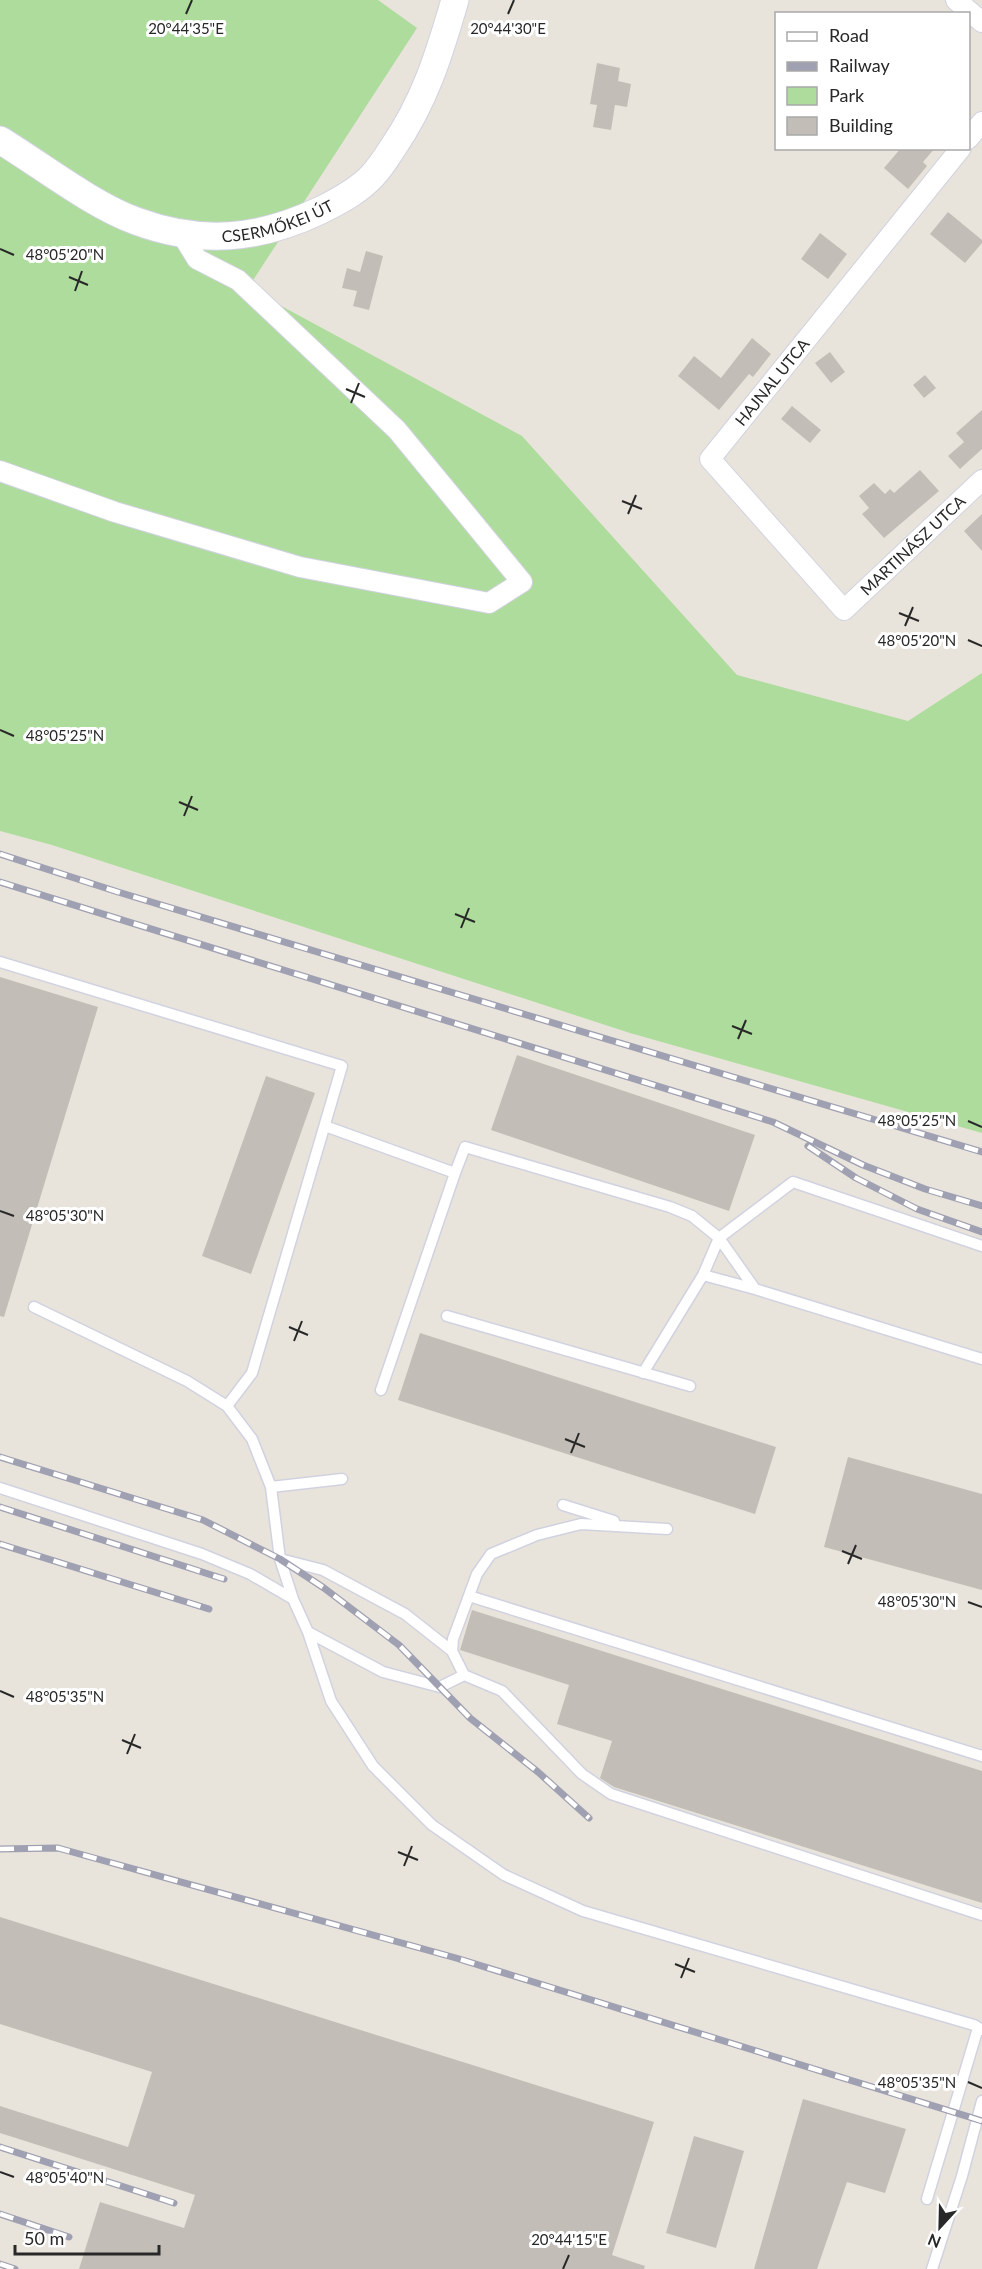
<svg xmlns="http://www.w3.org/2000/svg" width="982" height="2269" font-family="Lato,sans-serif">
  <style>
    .green { fill: #addc9c }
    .building { fill: #c2beb7 }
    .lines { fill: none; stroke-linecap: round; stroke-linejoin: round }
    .lane-casing { stroke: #d1d2e0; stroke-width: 13 }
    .street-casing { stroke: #d1d2e0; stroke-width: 22 }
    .secondary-casing { stroke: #d1d2e0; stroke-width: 29 }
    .lane { stroke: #fff; stroke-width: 10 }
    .street { stroke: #fff; stroke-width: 20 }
    .secondary { stroke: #fff; stroke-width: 27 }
    .rail-casing { stroke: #9fa0b1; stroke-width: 7 }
    .rail { stroke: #fff; stroke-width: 4.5; stroke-dasharray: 14; stroke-linecap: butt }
    .ticks { fill: none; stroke: #282828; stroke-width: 2 }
    .labels { text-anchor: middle; stroke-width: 6; stroke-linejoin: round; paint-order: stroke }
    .street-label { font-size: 16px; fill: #282828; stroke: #fff }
    .ticks-label { font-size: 15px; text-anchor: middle; fill: #282828; stroke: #fff; stroke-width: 6; stroke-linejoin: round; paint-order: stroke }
  </style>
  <rect width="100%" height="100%" fill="#e9e4db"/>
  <path class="green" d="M0 0H378L417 28 248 288 522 436 737 675 908 721 982 673V1133L630 1033 52 845 0 831Z"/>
  <path class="building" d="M597 63 620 68 618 81 631 84 627 107 615 105 611 130 593 127 597 105 590 104Z
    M901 148H935L923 162 927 166 908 189 884 168Z
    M948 212 982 240V243L965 263 930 234Z
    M820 233 847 254 828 279 801 259Z
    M366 251 383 256 369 310 353 306 357 291 342 288 347 268 360 272Z
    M752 338 771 354 753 377 749 374 719 410 678 376 694 356 721 378Z
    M830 352 845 372 831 383 815 363Z
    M925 375 936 388 924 398 913 385Z
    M792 406 821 430 810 443 781 419Z
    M982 410V449L960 469 948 456 964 442 956 433Z
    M920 470 939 491 884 538 862 514 869 508 859 496 874 483 885 494 890 489 894 493Z
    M982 514V551L964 531Z
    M0 977 98 1007 4 1317 0 1316Z
    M517 1055 755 1135 729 1211 491 1130Z
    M266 1076 315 1093 251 1274 202 1256Z
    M420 1333 776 1447 755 1514 398 1400Z
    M848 1457 982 1494V1590L824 1547Z
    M472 1610 982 1771V1903L614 1787 600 1778 612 1741 557 1724 569 1685 460 1650Z
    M0 1917 654 2122 612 2255 645 2266 644 2269H79L100 2202 184 2228 195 2195 0 2133V2106L128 2147 152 2072 0 2024Z
    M803 2099 906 2129 885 2193 847 2182 817 2269H754Z
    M694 2136 744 2151 716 2248 666 2233Z"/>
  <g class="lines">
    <defs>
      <path id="lane" d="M0 962 342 1066 252 1373 227 1406
        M325 1126 455 1173 465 1147 670 1207 692 1216 719 1238 755 1289 982 1359
        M703 1275 719 1238 793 1182 982 1246
        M34 1307 187 1381 227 1406 252 1439 271 1487 280 1559 293 1599 308 1632 331 1701 373 1766 432 1825 504 1875 583 1911 974 2025 982 2030
        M447 1316 690 1386
        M643 1373 703 1275 755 1289
        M381 1390 455 1173
        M271 1487 342 1479
        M0 1488 202 1554 250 1574 293 1599
        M563 1505 614 1521
        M280 1559 323 1570 405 1614 452 1651 464 1675
        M469 1596 982 1756
        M308 1632 383 1672 440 1687 464 1675 502 1691 582 1774 611 1794 982 1915
        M452 1651 453 1639 477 1574 491 1554 537 1535 581 1524 667 1529
        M927 2199 978 2028
        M932 2269 962 2176 982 2101"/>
      <g id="street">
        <path d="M956 0 982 22"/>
        <path d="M968 139 982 122"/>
        <path id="s1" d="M961 148 710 459 844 610 982 480"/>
        <path d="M0 471 115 512 300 567 489 603 522 582 397 430 238 280 197 259 181 233"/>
      </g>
      <g id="secondary">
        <path id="s2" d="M0 140C41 165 92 205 136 221 201 245 259 240 321 210 339 201 360 190 373 175 380 168 386 158 392 149 425 101 439 55 455 0"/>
      </g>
    </defs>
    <use href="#lane" class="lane-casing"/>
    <use href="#street" class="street-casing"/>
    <use href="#secondary" class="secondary-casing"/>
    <use href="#lane" class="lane"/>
    <use href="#street" class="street"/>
    <use href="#secondary" class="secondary"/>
    <defs>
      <path id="rail" d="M0 854 118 892 982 1152
        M0 882 773 1122 863 1165 925 1189 982 1206
        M808 1146 856 1178 917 1209 982 1232
        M0 1457 203 1520 280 1559 324 1588 399 1645 470 1718 538 1772 589 1818
        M0 1507 224 1579
        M0 1544 209 1609
        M0 1849 58 1848 94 1858 456 1958 982 2121
        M0 2147 174 2203
        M0 2214 69 2237
        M0 2264 15 2269"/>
    </defs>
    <use href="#rail" class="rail-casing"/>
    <use href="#rail" class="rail"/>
  </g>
  <path class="ticks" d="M186 14 192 0M508 14 514 0M0 249 14 255M69 277 88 285M75 291 82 271M346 389 365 397M351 403 359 383M622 501 642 509M628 514 636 495M899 613 919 621M905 626 913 607M968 640 982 646M0 730 14 736M179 802 198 810M184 816 192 796M455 914 475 922M461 928 469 908M732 1026 752 1034M738 1039 746 1020M968 1121 982 1127M0 1211 14 1216M289 1327 308 1335M294 1341 302 1321M565 1439 585 1447M571 1453 579 1433M842 1551 862 1559M848 1564 856 1545M968 1602 982 1607M0 1691 14 1697M122 1740 141 1748M127 1754 135 1734M398 1852 418 1860M404 1866 412 1846M675 1964 695 1972M681 1978 689 1958M968 2082 982 2088M0 2172 14 2177M563 2269 569 2255"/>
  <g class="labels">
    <g class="street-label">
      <text dy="6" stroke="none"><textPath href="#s2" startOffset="304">CSERMŐKEI ÚT</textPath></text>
      <text transform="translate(772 382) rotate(-51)" y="6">HAJNAL UTCA</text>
      <text dy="6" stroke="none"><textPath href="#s1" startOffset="696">MARTINÁSZ UTCA</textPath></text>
    </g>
  </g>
  <g class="ticks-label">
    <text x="186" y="34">20°44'35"E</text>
    <text x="508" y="34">20°44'30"E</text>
    <text x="65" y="260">48°05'20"N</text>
    <text x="917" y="646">48°05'20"N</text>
    <text x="65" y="741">48°05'25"N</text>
    <text x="917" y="1126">48°05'25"N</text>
    <text x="65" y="1221">48°05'30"N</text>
    <text x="917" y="1607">48°05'30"N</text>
    <text x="65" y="1702">48°05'35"N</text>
    <text x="917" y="2088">48°05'35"N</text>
    <text x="65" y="2183">48°05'40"N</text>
    <text x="569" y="2245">20°44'15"E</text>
  </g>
  <rect x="775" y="12" width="195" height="138" fill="#ffffff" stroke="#a9a9a9" stroke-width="1.5"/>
  <rect x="787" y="32" width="30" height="9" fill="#ffffff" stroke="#a9a9a9" stroke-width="1.5"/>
  <text x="829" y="42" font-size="18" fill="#282828">Road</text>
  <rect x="787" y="62" width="30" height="9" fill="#9fa0b1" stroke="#a9a9a9" stroke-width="1.5"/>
  <text x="829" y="72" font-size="18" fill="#282828">Railway</text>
  <rect x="787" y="87" width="30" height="18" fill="#addc9c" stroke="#a9a9a9" stroke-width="1.5"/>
  <text x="829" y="102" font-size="18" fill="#282828">Park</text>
  <rect x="787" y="117" width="30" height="18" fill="#c2beb7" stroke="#a9a9a9" stroke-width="1.5"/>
  <text x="829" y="132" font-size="18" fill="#282828">Building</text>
  <g transform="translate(940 2227) rotate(202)" stroke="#ffffff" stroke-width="4.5" paint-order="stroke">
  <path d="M0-4.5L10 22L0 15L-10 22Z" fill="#282828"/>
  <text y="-9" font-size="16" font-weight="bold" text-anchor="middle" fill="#282828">N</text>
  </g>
  <path d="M15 2245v9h144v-9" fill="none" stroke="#282828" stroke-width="3"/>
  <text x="24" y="2245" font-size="18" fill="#282828" stroke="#ffffff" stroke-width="4.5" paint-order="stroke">50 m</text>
</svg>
